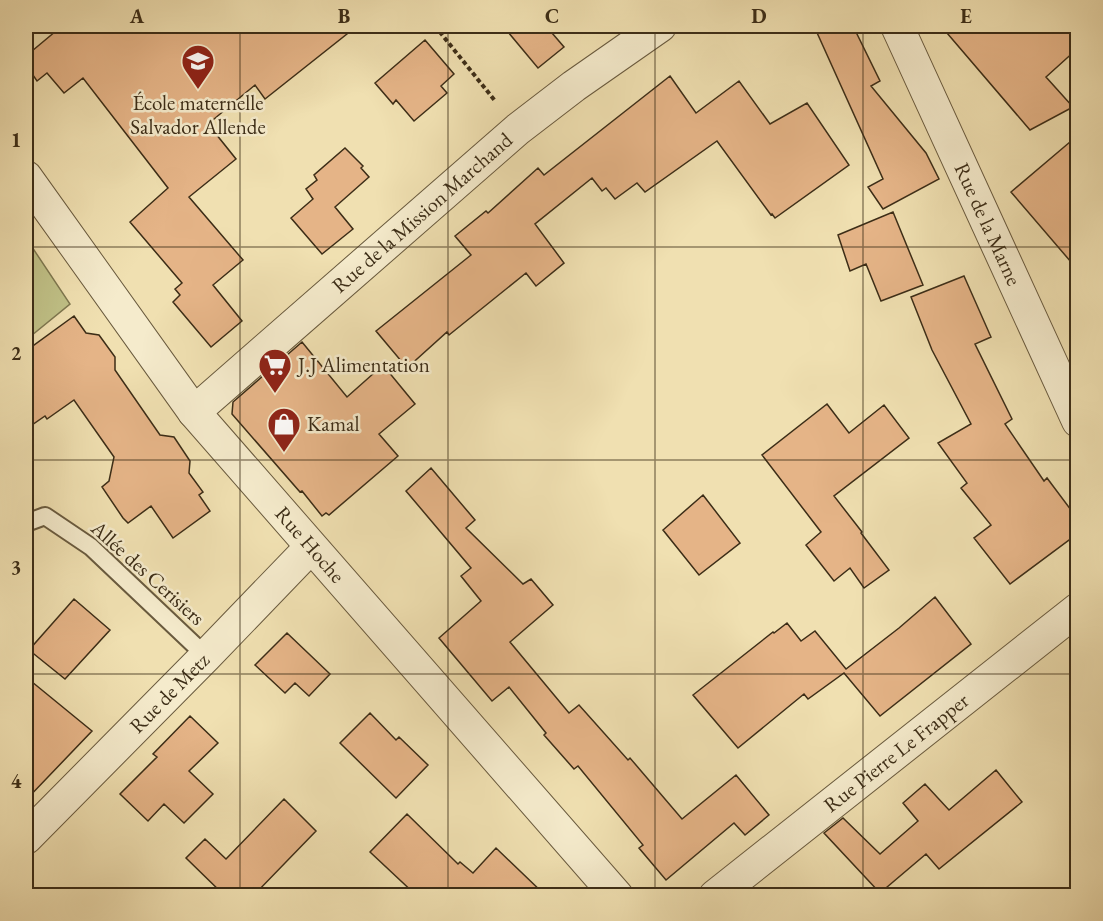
<svg xmlns="http://www.w3.org/2000/svg" width="1103" height="921" font-family="'EB Garamond',serif">
  <style>
    .green { fill: #c0c187; stroke: #7e774f; stroke-width: 1.5 }
    .building { fill: #e5b487; stroke: #3c2d17; stroke-width: 1.5 }
    .lines { fill: none; stroke-linecap: round; stroke-linejoin: round }
    .lane-casing { stroke: #695a3e; stroke-width: 20 }
    .street-casing { stroke: #695a3e; stroke-width: 34 }
    .path { stroke: #3c2d17; stroke-width: 4; stroke-dasharray: 4.5 3; stroke-linecap: butt }
    .lane { stroke: #f5ebcc; stroke-width: 16 }
    .street { stroke: #f5ebcc; stroke-width: 32 }
    .grid { fill: none; stroke: #3c2d17; stroke-width: 1.5; stroke-opacity: 0.55 }
    .labels { text-anchor: middle; stroke-width: 5; stroke-linejoin: round; paint-order: stroke }
    .poi-label { font-size: 21px; fill: #3c2d17; stroke: #f5ebcc; text-anchor: start }
    .street-label { font-size: 21px; fill: #3c2d17; stroke: #f5ebcc }
    .neatline { fill: none; stroke: #3c2d17; stroke-width: 2 }
    .grid-label { font-size: 20px; text-anchor: middle; font-weight: bold; fill: #3c2d17 }
  </style>
  <rect width="100%" height="100%" fill="#f0e0b1"/>
  <filter id="stains"><feTurbulence type="fractalNoise" baseFrequency=".00333" numOctaves="4"/><feColorMatrix values="0 0 0 0 .2 0 0 0 0 .09 0 0 0 0 .02 0 0 0 .5 -.17"/></filter>
  <radialGradient id="worn" r=".72"><stop offset=".6" stop-color="#630" stop-opacity="0"/><stop offset="1" stop-color="#630" stop-opacity=".3"/></radialGradient>
  <path class="green" d="M26 238 70 304 26 340Z"/>
  <path class="building" d="M62 26H357L265 99 255 85 208 124 236 159 189 197 243 260 213 285 242 321 211 347 173 302 180 295 175 289 182 283 130 222 168 188 83 78 64 93 47 73 37 81 26 65V56Z
    M503 26H546L564 47 538 68Z
    M814 26H853L880 81 871 86 926 153 939 179 883 209 868 187 883 179Z
    M941 26H1064L1077 41V49L1046 77 1073 107 1030 130Z
    M425 40 454 74 441 86 447 93 414 121 396 100 393 104 375 83Z
    M670 76 696 113 739 81 770 124 807 103 849 165 775 218 772 214 771 215 717 141 645 192 637 183 615 199 606 188 602 191 592 178 535 224 564 263 536 286 526 273 449 335 447 332 407 368 376 331 471 255 455 236 486 211 488 213 538 168 544 175Z
    M1077 136V269L1011 192Z
    M345 148 363 166 361 168 369 177 335 207 353 229 322 254 291 218 313 199 306 189 317 180 314 175Z
    M893 212 923 285 881 301 866 264 850 271 838 235Z
    M964 276 991 337 975 344 1012 419 1005 424 1044 481 1047 478 1077 518V534L1010 584 974 538 991 525 961 488 967 483 938 443 971 424 932 350 911 297Z
    M74 316 86 333 99 335 115 357V370L160 435 174 437 190 461 189 473 203 492 199 495 210 511 173 538 151 506 128 523 123 518 102 487 109 481 114 457 74 400 47 419 45 416 26 429V351Z
    M302 342 347 397 383 365 415 404 379 434 398 456 329 515 326 513 322 516 302 491 300 492 232 414 233 402Z
    M827 404 849 433 884 405 909 438 834 496 862 532 861 533 889 570 864 588 850 568 834 581 806 545 821 532 762 455Z
    M431 468 475 520 466 528 523 584 531 579 553 605 510 642 569 713 579 705 628 760 630 758 682 819 736 775 769 815 745 835 734 823 666 880 639 848 643 845 578 766 574 769 544 735 546 733 509 687 492 701 439 638 481 601 461 576 471 568 406 491Z
    M703 495 740 543 699 575 663 530Z
    M935 597 971 644 880 716 844 673 808 699 804 694 738 748 693 695 773 632 774 633 787 623 801 641 815 631 846 669 899 628Z
    M74 599 110 630 65 679 29 650Z
    M287 633 330 674 309 696 295 683 285 693 255 665Z
    M26 677 92 731 26 800Z
    M370 713 396 740 399 737 428 765 396 798 340 743Z
    M190 716 218 743 189 771 213 794 184 823 164 804 148 821 120 794 157 757 153 754Z
    M996 770 1022 802 939 869 926 854 880 893 824 833 843 818 880 854 918 821 903 803 925 784 949 810Z
    M284 799 316 831 253 896H225L186 858 205 839 226 859Z
    M407 814 458 864 460 862 473 873 496 848 546 896H417L370 852Z"/>
  <g class="lines">
    <defs>
      <path id="lane" d="M26 523 45 516 91 547 206 656"/>
      <g id="street">
        <path id="s1" d="M897 26 1078 421"/>
        <path id="s2" d="M26 177 194 412 617 896"/>
        <path id="s3" d="M194 412 518 129 574 86 660 26"/>
        <path id="s4" d="M26 838 206 656 311 547"/>
        <path id="s5" d="M715 896 1078 609"/>
      </g>
    </defs>
    <use href="#lane" class="lane-casing"/>
    <use href="#street" class="street-casing"/>
    <path class="path" d="M435 26 496 102"/>
    <use href="#lane" class="lane"/>
    <use href="#street" class="street"/>
  </g>
  <path class="grid" d="M240 26V896M448 26V896M655 26V896M863 26V896M26 247H1078M26 460H1078M26 674H1078"/>
  <defs>
    <symbol id="school-pin" viewBox="-11 -11 22 30"><path d="M0 17L-7.5 6A9.5 9.5 0 1 1 7.5 6Z" fill="#8f2418" stroke="#f5ebcc"/><path d="M0-5L7-2L0 1L-7-2ZM-4 1L0 2.5L4 1V4Q0 6-4 4Z" fill="#fff"/></symbol>
    <symbol id="supermarket-pin" viewBox="-11 -11 22 30"><path d="M0 17L-7.5 6A9.5 9.5 0 1 1 7.5 6Z" fill="#8f2418" stroke="#f5ebcc"/><path d="M-6-5.5h2.5l.6 2H6L4.5 2H-2.5L-4.4-4H-6ZM-1.5 3.2a1.3 1.3 0 1 0 .1 0ZM3 3.2a1.3 1.3 0 1 0 .1 0Z" fill="#fff"/></symbol>
    <symbol id="shop-pin" viewBox="-11 -11 22 30"><path d="M0 17L-7.5 6A9.5 9.5 0 1 1 7.5 6Z" fill="#8f2418" stroke="#f5ebcc"/><path d="M-5-2.5h2.3a2.7 3.5 0 0 1 5.4 0H5L5.5 6h-11ZM-1.5-2.5h3a1.5 2.3 0 0 0-3 0Z" fill="#fff"/></symbol>
  </defs>
  <g fill-rule="evenodd">
    <use href="#school-pin" x="179" y="42" width="38" height="52"/>
    <use href="#supermarket-pin" x="256" y="346" width="38" height="52"/>
    <use href="#shop-pin" x="265" y="405" width="38" height="52"/>
  </g>
  <g class="labels">
    <g class="poi-label">
      <text x="198" y="110" text-anchor="middle">École maternelle<tspan x="198" dy="24">Salvador Allende</tspan></text>
      <text x="298" y="372">J.J Alimentation</text>
      <text x="307" y="431">Kamal</text>
    </g>
    <g class="street-label">
      <text dy="7" stroke="none"><textPath href="#s3" startOffset="303">Rue de la Mission Marchand</textPath></text>
      <text dy="7" stroke="none"><textPath href="#s1" startOffset="218">Rue de la Marne</textPath></text>
      <text dy="7" stroke="none"><textPath href="#s2" startOffset="465">Rue Hoche</textPath></text>
      <text transform="translate(148 573) rotate(42)" y="7">Allée des Cerisiers</text>
      <text dy="7" stroke="none"><textPath href="#s4" startOffset="204">Rue de Metz</textPath></text>
      <text dy="7" stroke="none"><textPath href="#s5" startOffset="231">Rue Pierre Le Frapper</textPath></text>
    </g>
  </g>
  <rect width="1103" height="921" fill="none" stroke="#f0e0b1" stroke-width="66"/>
  <rect x="33" y="33" width="1037" height="855" class="neatline"/>
  <g class="grid-label">
    <text x="137" y="23">A</text>
    <text x="344" y="23">B</text>
    <text x="552" y="23">C</text>
    <text x="759" y="23">D</text>
    <text x="966" y="23">E</text>
    <text x="16" y="147">1</text>
    <text x="16" y="360">2</text>
    <text x="16" y="574">3</text>
    <text x="16" y="788">4</text>
  </g>
  <rect width="100%" height="100%" filter="url(#stains)"/>
  <rect width="100%" height="100%" fill="url(#worn)"/>
</svg>
